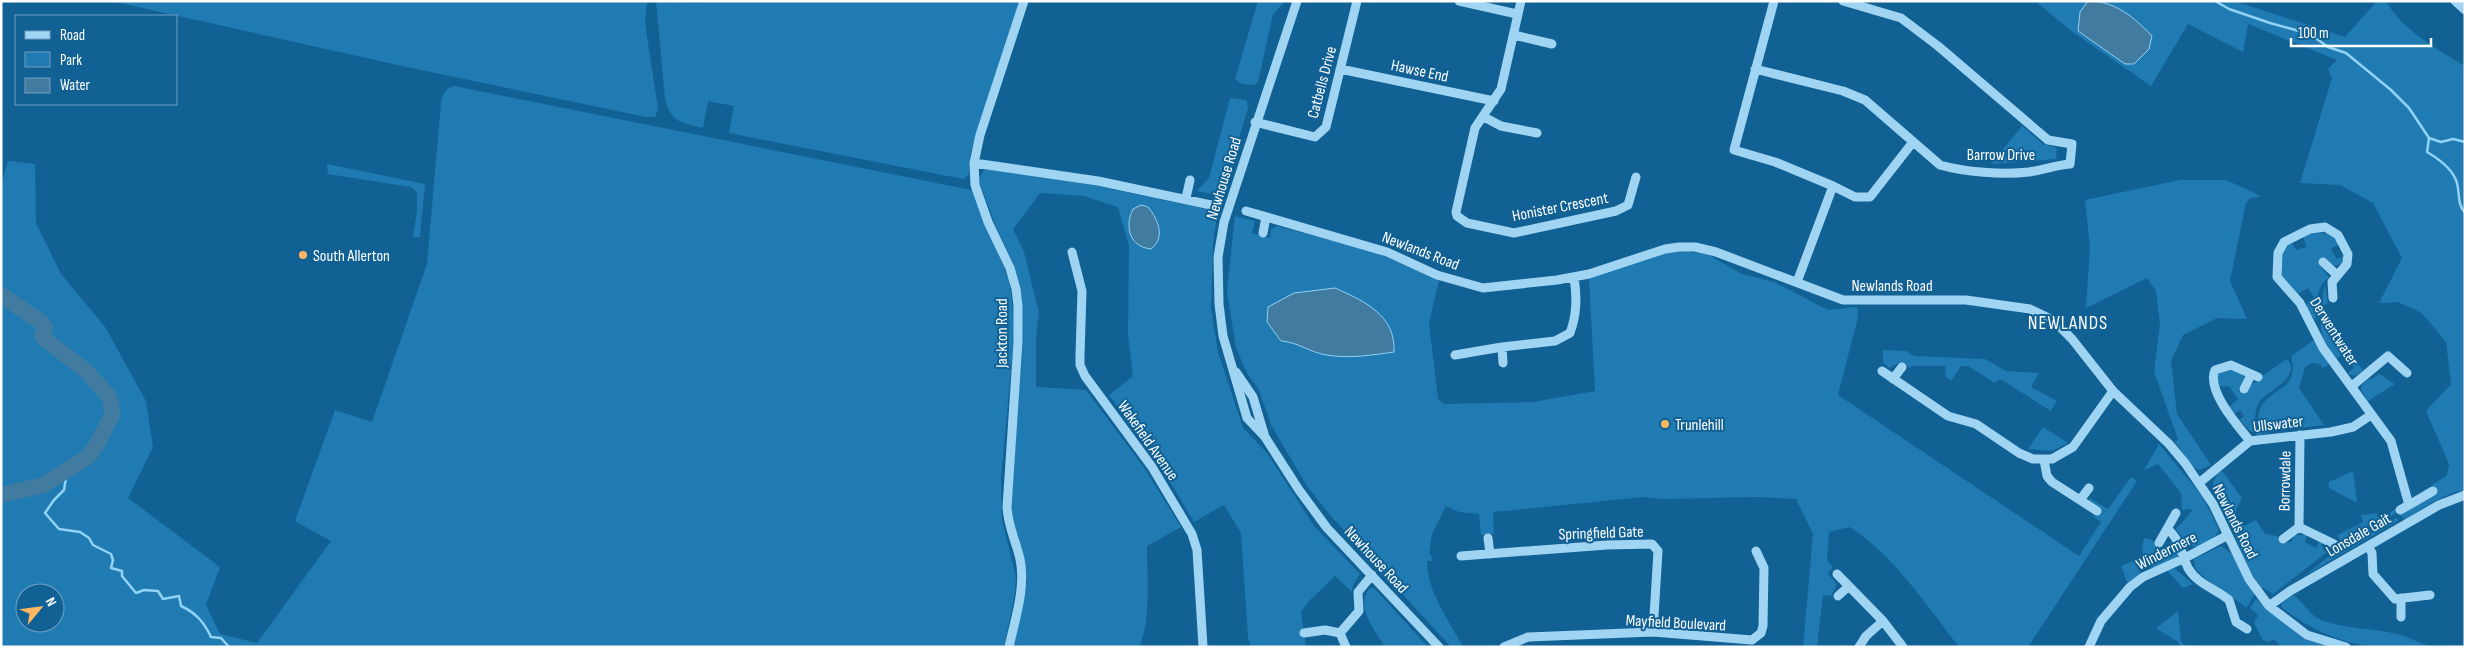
<svg xmlns="http://www.w3.org/2000/svg" width="2466" height="648" font-family="'Sofia Sans Condensed',sans-serif">
  <style>
    .green { fill: #207bb2; fill-rule: evenodd }
    .water { fill: #417b9f; stroke: #91d2f6 }
    .lines { fill: none; stroke-linecap: round; stroke-linejoin: round }
    .stream { stroke: #91d2f6; stroke-width: 2.5 }
    .river { stroke: #417b9f; stroke-width: 16 }
    .minor { stroke: #a0d4f3; stroke-width: 9 }
    .poi-dot { fill: #ffb762; stroke: #116195; stroke-width: 2 }
    .labels { text-anchor: middle; stroke-width: 4; stroke-linejoin: round; paint-order: stroke }
    .street-label { font-size: 16px; fill: #fff; stroke: #116195 }
    .poi-label { font-size: 16px; fill: #fff; stroke: #116195; text-anchor: start }
    .quarter-label { font-size: 19px; letter-spacing: 1px; fill: #fff; stroke: #116195 }
  </style>
  <rect width="100%" height="100%" fill="#116195"/>
  <path class="green" d="M111 1H647L645 23 658 109 655 117H646L416 69Z
    M656 1 703 3 704 1H1020L970 155 969 175 963 179 729 133 734 106 708 101 703 128C680 122 672 123 665 99Z
    M1258 1H1286L1273 14 1258 82 1254 85 1242 84 1235 79Z
    M2035 1H2234L2345 37 2377 1H2386C2402 30 2437 49 2465 66V490C2442 494 2424 508 2405 520L2400 515 2437 494 2432 485 2447 475 2449 464 2426 411 2451 384 2446 342 2422 313 2398 302 2379 303 2402 258 2373 203 2340 185 2300 183 2332 78 2328 69 2337 60 2248 24 2243 52 2188 24 2151 86 2070 30Z
    M454 86 971 190 973 192 1009 280 1015 325 1001 480 1002 520 1016 577 1015 593 1004 647H1V186L8 161 35 164 36 223 61 274 105 327 146 401 153 447 128 498 220 567 206 605 220 634 257 643 331 541 295 521 335 410 372 422 427 264 441 103C443 94 445 88 454 86ZM25 593H55V623H25Z
    M1230 98 1247 100 1248 108 1223 192 1217 195 1197 191 1209 178Z
    M2022 126 2043 144 2057 148 2056 159 1991 164Z
    M327 164 425 184 420 237H413L417 210V192L411 187 328 174Z
    M985 169 1059 178 1216 211 1217 215 1213 244 1211 308 1218 352 1243 428 1267 453 1314 526 1360 574 1353 585 1352 592 1335 576 1308 602 1301 612 1306 647H1251L1248 637 1241 533 1224 505 1194 522 1161 467 1109 395 1133 376 1128 335 1129 246 1118 207 1084 196 1040 193 1013 229 1024 252 1039 313 1036 337V387L1086 390 1143 466 1181 527 1147 546C1147 574 1151 623 1139 647H1012L1027 581 1024 557 1010 514 1023 343 1022 298 1013 263 997 229 978 179Z
    M2180 180H2226L2261 196 2249 199 2246 203 2230 281 2247 319 2217 318 2183 335 2171 361 2177 414 2211 465 2200 470 2193 467 2175 442 2178 439 2154 372 2160 324 2156 291 2147 278 2086 308 2090 247 2085 200Z
    M1235 216 1255 221 1252 233 1270 238 1271 229 1277 226 1375 252 1439 280 1429 323 1438 399 1444 404 1533 402 1595 391 1589 278 1664 252 1682 251 1707 254 1742 274 1774 282 1828 310 1857 307 1858 317 1838 395 2079 556 2101 522 2092 516H2096L2100 510 2090 501 2089 498 2108 509 2131 477 2137 481 2028 647H1959C1929 608 1891 552 1849 527L1829 532 1827 560 1833 567 1828 573 1837 585 1831 596 1823 595 1817 647H1803L1813 534 1796 499 1758 497 1663 499 1643 497 1493 512 1494 534 1481 535 1479 514 1459 512 1446 506 1432 534 1429 553 1431 554 1432 561H1427C1427 592 1449 620 1463 647H1451L1330 515 1307 486 1271 425 1259 390 1247 373 1236 348 1227 291Z
    M2317 232C2327 233 2334 235 2339 244L2331 249 2337 259 2344 256V263L2335 266 2324 258 2320 265 2329 278C2315 285 2317 307 2316 321L2307 309V302L2314 297 2308 288 2296 295 2279 274 2283 249 2291 241 2296 250 2306 247 2303 236Z
    M2325 285 2328 303 2322 306C2332 330 2346 351 2363 370L2355 376 2348 374 2354 367 2342 354 2336 360C2314 331 2321 321 2324 287Z
    M2314 340 2329 364 2323 368 2320 364 2312 363 2305 367 2299 388 2324 425 2274 431 2256 436C2258 427 2257 412 2262 405 2276 384 2299 391 2291 356Z
    M1883 350 1906 351 1914 356 1985 359 2006 371 2039 373 2031 387 2057 401 2051 411 2002 380H1998L1995 383 1968 366H1961L1951 381 1946 377 1945 366H1912L1910 368 1900 362 1890 368 1883 363Z
    M2287 359C2304 378 2263 392 2258 404 2254 412 2256 423 2253 432H2251L2240 420 2244 416 2240 410 2233 415 2230 411V406L2238 399 2229 386 2217 387 2218 374 2230 368 2241 373 2244 378 2238 391 2245 394 2251 384 2259 381 2262 376Z
    M2379 374 2395 384 2368 401 2361 390 2362 385 2368 379 2370 380Z
    M2043 427 2068 443 2052 451 2028 449Z
    M2159 444 2202 496 2219 529C2216 540 2199 549 2189 546L2176 529 2192 511 2190 509 2182 510 2181 493 2158 464 2144 470Z
    M2222 471 2242 498 2234 514 2244 526 2256 520 2265 534 2277 536 2282 543 2291 542 2294 536 2307 534 2305 542 2316 548 2319 542 2322 543 2323 550 2327 552 2273 594 2264 588H2261L2248 568 2224 508 2213 488V481L2217 477 2216 474Z
    M2353 471 2357 503 2329 488V482Z
    M2396 508V513L2377 525 2357 529 2341 543 2338 535 2363 522 2361 515 2377 513V517L2386 516Z
    M2396 518 2399 520 2398 521 2304 576 2341 547 2356 531 2376 529Z
    M2144 538 2152 540 2158 547 2154 553 2160 558 2172 540 2179 553 2178 556 2156 569 2149 567 2146 562 2137 567 2140 574 2132 583 2127 582 2121 566 2144 557 2142 549Z
    M2221 546 2231 553 2255 594 2246 608C2232 595 2202 580 2195 567L2194 559Z
    M2174 568 2193 584 2183 588 2166 570Z
    M1370 588H1374L1428 647H1385C1375 631 1354 605 1370 588Z
    M2293 595C2304 601 2308 615 2321 620 2345 629 2372 628 2397 634 2410 637 2423 646 2437 647 2415 647 2389 648 2368 646 2335 641 2307 627 2281 607L2282 603Z
    M2256 599 2303 638 2330 647H2281L2274 639 2269 642 2263 640 2254 623 2258 615 2250 608Z
    M2178 611 2181 641 2184 645 2195 646 2193 647H2181L2178 642 2156 628Z"/>
  <path class="water" d="M2088 1C2115 1 2134 17 2152 36L2149 49 2134 64H2125L2078 31 2080 12Z
    M1141 205 1148 207C1158 219 1166 238 1151 249 1130 247 1124 227 1133 209Z
    M1335 288C1364 301 1396 315 1394 352 1372 355 1349 359 1327 355 1311 353 1298 342 1281 341L1267 322 1268 307 1294 293Z"/>
  <g class="lines">
    <path class="stream" d="M2215 1 2229 9 2270 23 2310 34 2328 47 2346 53 2391 90 2409 108 2429 138 2441 142 2453 139 2465 142
      M2429 138 2427 152C2439 159 2453 169 2457 183 2460 194 2457 204 2465 213
      M64 472 66 478 64 490 54 500 45 513 59 529 80 532 89 538 93 545 111 554 113 560 111 568 122 571V576L136 593 144 590 158 591 163 599 179 596 181 606C196 613 204 622 211 637L221 638 229 647"/>
    <path class="river" d="M1 295 41 322 45 328 42 336 47 341 86 371 108 395 111 404 112 415 96 446 88 457 43 485 1 495"/>
    <path class="minor" d="M1297 1 1224 222 1218 257 1219 304 1223 336 1247 418 1265 437 1299 490 1327 528 1439 647
      M1459 1 1517 14
      M1521 1 1501 89 1475 128 1456 212 1457 216 1467 223 1514 233 1616 211 1628 205 1636 177
      M1774 1 1734 150 1775 162 1833 186 1797 282
      M2455 1 2465 10
      M1514 35 1552 44
      M1340 69 1494 101
      M1755 69 1843 91 1865 100 1940 165C1964 172 2003 175 2029 172 2043 170 2056 165 2070 164L2072 144 2048 140 1938 46 1901 18 1843 1
      M1484 117 1501 126 1537 133
      M1255 122 1315 137 1326 127 1357 1
      M974 163 1098 181 1211 205
      M1833 186 1855 197H1870L1913 142
      M1186 198 1190 180
      M1246 211 1387 252 1437 275 1483 288 1557 280 1589 274 1665 249 1679 247H1695L1716 252 1843 300H1966L2030 309 2053 320 2072 339 2113 391 2169 444 2185 463 2213 504 2249 579 2269 606 2307 635 2346 647
      M1263 233 1266 217
      M1072 252 1082 291 1080 355V365L1085 376 1152 467 1192 534 1197 550 1203 647
      M2323 262 2337 275
      M2333 298 2332 282 2347 264 2348 254 2338 235 2325 227 2310 229 2284 242 2278 253 2277 277 2300 303 2323 348 2391 441 2409 505 2433 491
      M1502 347 1503 363
      M1455 355 1502 347 1555 341 1570 333C1577 314 1577 297 1574 277
      M1882 371 1948 416 1976 424 2019 453 2033 459H2052L2073 447 2113 391
      M1236 372 1253 397 1265 437
      M1893 379 1902 367
      M2352 386 2388 356 2407 373
      M2244 389 2251 375
      M2300 435 2299 527 2334 544
      M2250 441C2237 425 2206 390 2215 370L2231 365 2258 377
      M2044 460 2047 476 2052 482 2097 511
      M2199 483 2250 441 2331 432 2353 427 2371 415
      M2080 500 2089 488
      M2400 510 2409 505
      M2168 529C2184 546 2179 550 2188 568 2197 584 2216 589 2229 600L2236 622 2247 629
      M1488 538 1490 554
      M2283 539 2299 527
      M2159 543 2176 513
      M2368 546 2372 553 2373 574 2395 599 2430 595
      M1461 556 1607 545 1652 544 1658 551 1653 632
      M1837 574 1883 621 1903 647
      M1838 596 1849 586
      M2401 598V617
      M2269 606 2290 591 2439 505 2465 495
      M1304 633 1325 630 1340 633
      M1009 647C1015 619 1026 588 1020 559 1016 541 1008 527 1007 507L1018 342V306L1016 289 1010 268 988 222 975 185 974 163 980 135 1024 1
      M1346 647 1340 633 1359 611 1358 592 1372 575
      M1504 647 1528 637 1653 632 1752 640 1761 633 1763 626 1764 568 1756 551
      M1859 647 1866 636 1883 621
      M2089 647 2101 621 2130 587 2143 577 2185 558 2228 535"/>
  </g>
  <g class="poi-dot">
    <circle cx="303" cy="255" r="5"/>
    <circle cx="1665" cy="424" r="5"/>
  </g>
  <g class="labels">
    <g class="street-label">
      <text transform="translate(1420 70) rotate(12)" y="6">Hawse End</text>
      <text transform="translate(1321 82) rotate(-75)" y="6">Catbells Drive</text>
      <text x="2001" y="160">Barrow Drive</text>
      <text transform="translate(1223 178) rotate(-73)" y="6">Newhouse Road</text>
      <text transform="translate(1560 206) rotate(-11)" y="6">Honister Crescent</text>
      <text transform="translate(1421 250) rotate(21)" y="6">Newlands Road</text>
      <text x="1892" y="291">Newlands Road</text>
      <text transform="translate(2335 331) rotate(58)" y="6">Derwentwater</text>
      <text transform="translate(1001 333) rotate(-90)" y="6">Jackton Road</text>
      <text transform="translate(2278 423) rotate(-7)" y="6">Ullswater</text>
      <text transform="translate(1149 440) rotate(55)" y="6">Wakefield Avenue</text>
      <text transform="translate(2284 481) rotate(-89)" y="6">Borrowdale</text>
      <text transform="translate(2236 521) rotate(63)" y="6">Newlands Road</text>
      <text transform="translate(1601 532) rotate(-2)" y="6">Springfield Gate</text>
      <text transform="translate(2358 534) rotate(-30)" y="6">Lonsdale Gait</text>
      <text transform="translate(2166 550) rotate(-27)" y="6">Windermere</text>
      <text transform="translate(1377 559) rotate(47)" y="6">Newhouse Road</text>
      <text transform="translate(1676 622) rotate(3)" y="6">Mayfield Boulevard</text>
    </g>
    <g class="poi-label">
      <text x="313" y="261">South Allerton</text>
      <text x="1675" y="430">Trunlehill</text>
    </g>
    <g class="quarter-label">
      <text x="2068" y="329">NEWLANDS</text>
    </g>
  </g>
  <rect width="2466" height="648" fill="none" stroke="#ffffff" stroke-width="5"/>
  <rect x="15" y="15" width="162" height="90" fill="#116195" stroke="#70a0bf"/>
  <rect x="25" y="31" width="25" height="8" fill="#a0d4f3" stroke="#70a0bf"/>
  <text x="60" y="40" font-size="15" fill="#ffffff">Road</text>
  <rect x="25" y="52" width="25" height="15" fill="#207bb2" stroke="#70a0bf"/>
  <text x="60" y="65" font-size="15" fill="#ffffff">Park</text>
  <rect x="25" y="78" width="25" height="15" fill="#417b9f" stroke="#70a0bf"/>
  <text x="60" y="90" font-size="15" fill="#ffffff">Water</text>
  <g transform="translate(40 608) rotate(61)"><circle r="24" fill="#116195" stroke="#70a0bf"/>
  <path d="M0-4L9 19L0 12L-9 19Z" fill="#ffb762"/>
  <text y="-8" font-size="14" font-weight="bold" text-anchor="middle" fill="#ffffff">N</text>
  </g>
  <path d="M2291 38v8h140v-8" fill="none" stroke="#ffffff" stroke-width="2.5"/>
  <text x="2298" y="38" font-size="15" fill="#ffffff" stroke="#116195" stroke-width="4" paint-order="stroke">100 m</text>
</svg>
